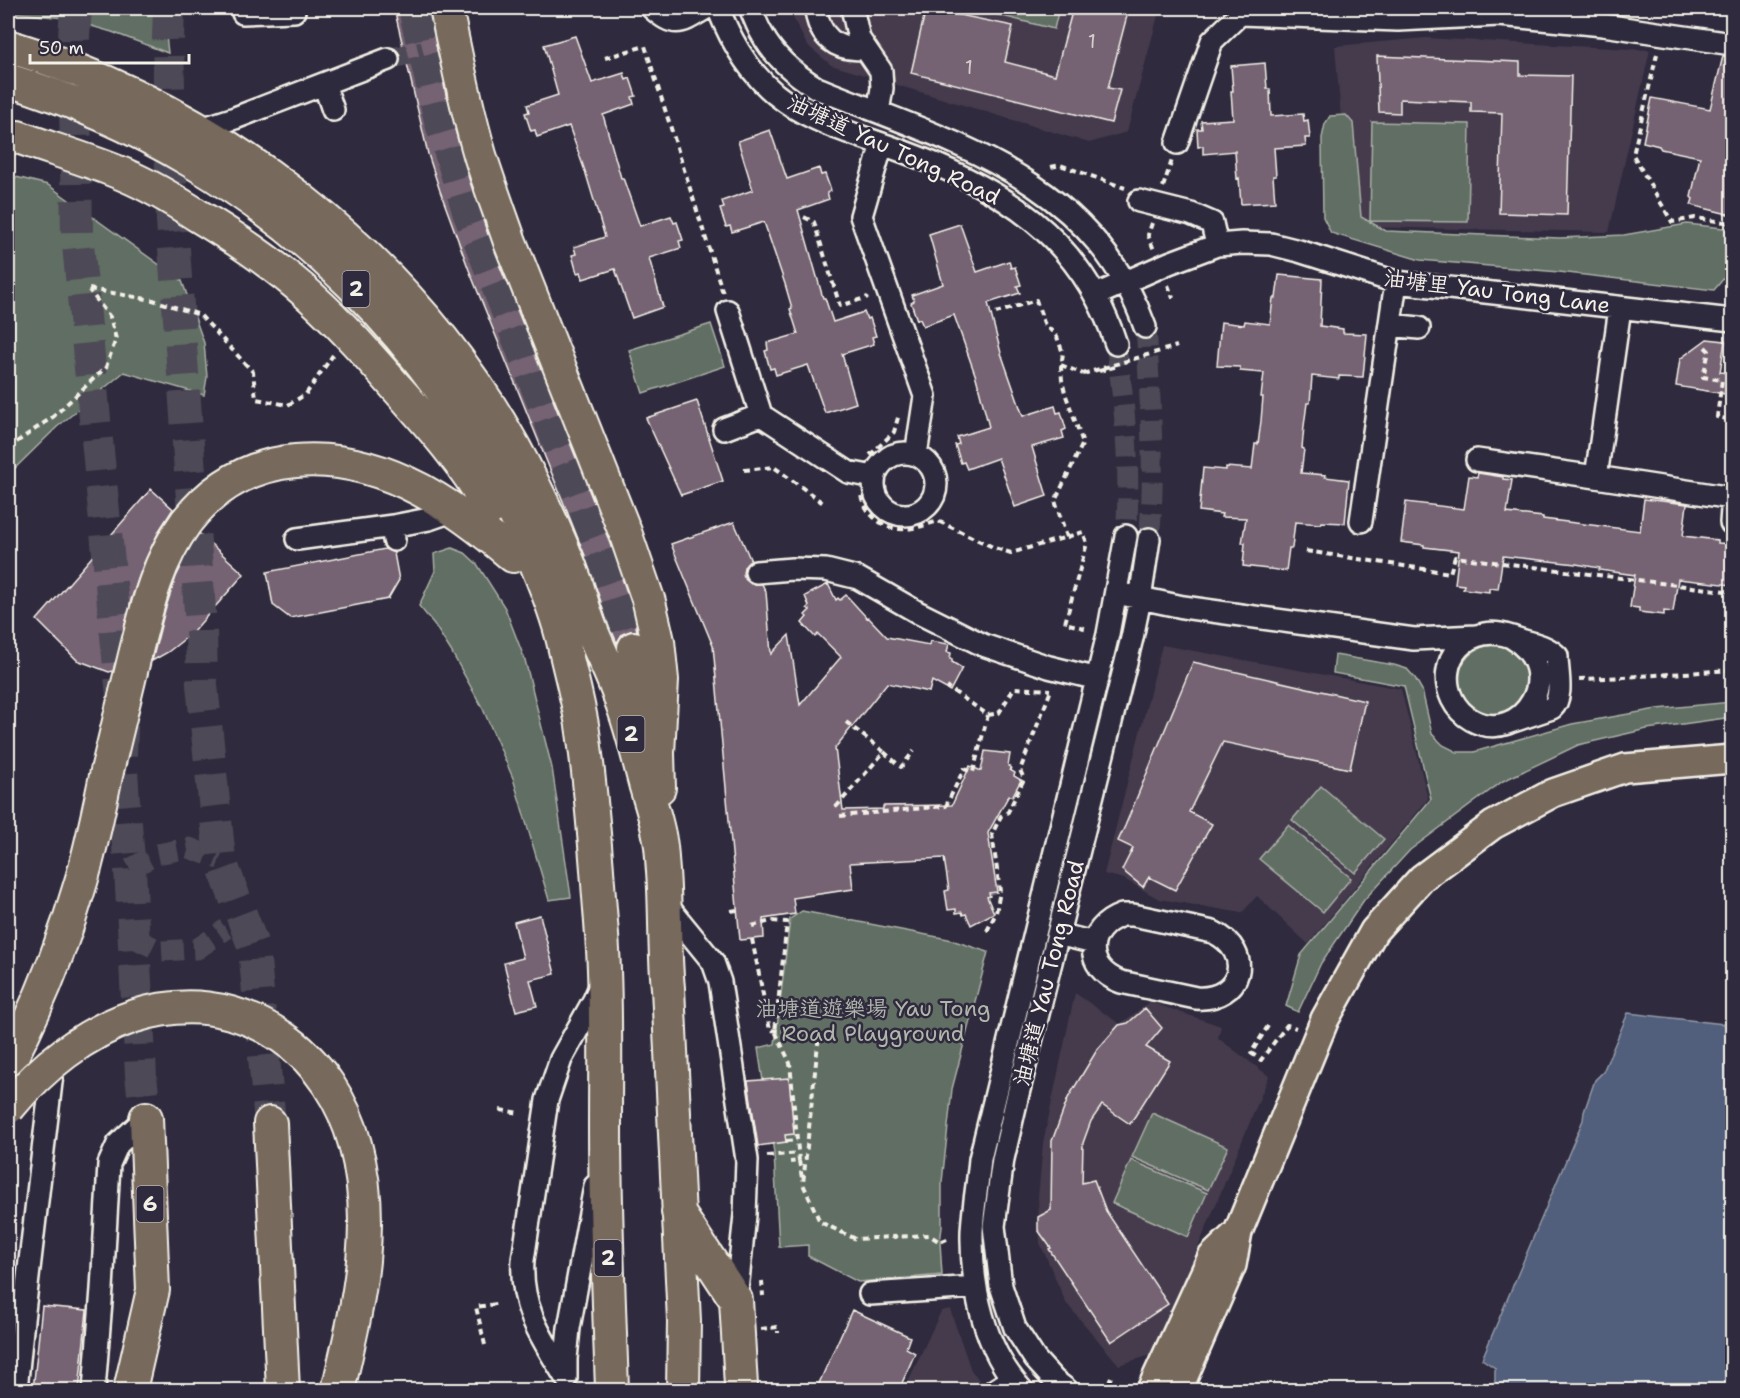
<svg xmlns="http://www.w3.org/2000/svg" width="1740" height="1398" font-family="'Shantell Sans','LXGW WenKai TC',sans-serif">
  <style>
    .built { fill: #443b4d }
    .green { fill: #606e63; stroke: #aab0a6; stroke-width: 1.5 }
    .water { fill: #515f7b; stroke: #9299a7; stroke-width: 1.5 }
    .building { fill: #756273; stroke: #f4f1e8; stroke-width: 1.5 }
    .lines { fill: none; stroke-linecap: round; stroke-linejoin: round }
    .minor-tunnel { stroke: #4d4857; stroke-width: 21; stroke-dasharray: 21 10; stroke-linecap: butt }
    .highway-tunnel { stroke: #4d4857; stroke-width: 32; stroke-dasharray: 32 16; stroke-linecap: butt }
    .minor-casing { stroke: #f4f1e8; stroke-width: 26 }
    .major-casing { stroke: #f4f1e8; stroke-width: 32 }
    .highway-casing { stroke: #f4f1e8; stroke-width: 36 }
    .path { stroke: #f4f1e8; stroke-width: 4; stroke-dasharray: 6 4.5; stroke-linecap: butt }
    .minor { stroke: #2f2a3d; stroke-width: 21 }
    .major { stroke: #77695c; stroke-width: 27 }
    .highway { stroke: #77695c; stroke-width: 32 }
    .highway-bridge-casing { stroke: #f4f1e8; stroke-width: 36; stroke-linecap: butt }
    .path-bridge { stroke: #f4f1e8; stroke-width: 4; stroke-dasharray: 6 4.5; stroke-linecap: butt }
    .highway-bridge { stroke: #77695c; stroke-width: 32 }
    .labels { text-anchor: middle; stroke-width: 5; stroke-linejoin: round; paint-order: stroke }
    .number-label { font-size: 20px; fill: #d4cdcb }
    .shield { fill: #2f2a3d; stroke: #b9b5b5; stroke-width: 1.5 }
    .shield-label { font-size: 21px; font-weight: bold; fill: #f4f1e8 }
    .street-label { font-size: 22px; fill: #f4f1e8; stroke: #2f2a3d }
    .park-label { font-size: 22px; fill: #b1b6ac; stroke: #2f2a3d }
  </style>
  <rect width="100%" height="100%" fill="#2f2a3d"/>
  <filter id="ink" filterUnits="userSpaceOnUse"><feTurbulence type="fractalNoise" baseFrequency=".0167" numOctaves="2"/><feDisplacementMap in="SourceGraphic" scale="12" xChannelSelector="R" yChannelSelector="G"/><feConvolveMatrix kernelMatrix="1 2 1 2 8 2 1 2 1" color-interpolation-filters="sRGB"/></filter>
  <g filter="url(#ink)">
    <path class="built" d="M788 8H1160L1127 132 1089 143 831 65 807 45Z
      M1426 38 1650 50 1609 232 1364 227 1350 228 1335 46Z
      M1162 645 1401 689 1428 799 1308 944 1257 896 1242 913 1159 899 1124 879 1104 874Z
      M1075 993 1120 1024 1150 1002 1221 1026 1218 1038 1269 1076 1154 1354 1119 1365 1066 1303 1040 1243 1038 1198 1043 1143Z
      M950 1309 971 1370 987 1390H904L941 1311Z"/>
    <path class="green" d="M8 8H163L168 53 112 32 64 18 8 12Z
      M976 8H1059L1054 29 975 9Z
      M1346 115 1353 123 1361 217 1386 231 1560 238 1624 235 1687 224 1732 229V272H1729L1714 290 1559 272 1420 260 1331 233 1323 217 1322 138 1325 124 1330 116Z
      M1372 122 1470 124 1468 222 1370 221Z
      M8 175 48 185 182 281 204 343 207 377 204 395 124 372 57 427 8 475Z
      M711 324 725 366 643 393 629 350Z
      M452 548 465 553 477 564 505 608 525 660 552 768 571 897 549 900 513 778 483 709 451 651 434 624 419 606 435 571 434 554Z
      M1459 680a35 35 0 1 1 70 0a35 35 0 1 1-70 0Z
      M1335 655 1394 665 1407 669 1415 678 1422 690 1432 734 1443 745 1457 752H1474L1572 724 1657 709 1732 702V717L1647 729 1578 745 1503 781 1410 850 1364 900 1321 963 1298 1012 1286 1006 1301 955 1431 799 1404 686 1333 673Z
      M1321 786 1384 839 1355 873 1292 820Z
      M1288 825 1351 878 1323 912 1259 859Z
      M802 911 948 939 988 952 952 1089 942 1182V1227L940 1242 942 1275 858 1282 808 1256V1245L779 1247 774 1153 758 1048 775 1044 790 919Z
      M1152 1113 1228 1147 1208 1190 1132 1157Z
      M1131 1160 1207 1193 1188 1237 1112 1203Z"/>
    <path class="water" d="M1628 1013 1732 1025V1390H1492L1495 1380V1368L1482 1359 1583 1120 1584 1112 1595 1080 1603 1072Z"/>
    <path class="building" d="M394 8H429L448 105 470 182 493 249 608 538 632 607 637 631H630L622 634 617 643 606 617 586 558 469 270 440 191 428 154Z
      M926 8 1013 26 1005 62 1055 75 1073 8H1129L1108 88 1120 90 1111 123 911 73Z
      M575 36 592 83 624 73 626 80 630 78 636 96 632 97 634 104 603 115 621 178H623L640 226 671 216 674 223 677 222 683 240 679 241 681 248 649 258 663 307 632 318 615 269 583 279 581 272 577 273 572 255 576 254 574 247 605 237 586 174 569 126 537 137 535 130 531 131 525 113 529 112 527 105 558 95 544 45Z
      M1377 56 1520 62V75L1571 76 1567 215 1499 213 1502 113 1471 112V102L1400 99V113L1379 112Z
      M1723 56H1732V215L1691 205 1693 199 1691 197 1700 157 1661 149 1659 146 1643 142 1652 98 1710 109Z
      M1265 63 1267 89H1270L1271 116 1303 114 1304 121 1308 120 1310 138H1305L1306 146 1274 148 1276 176H1273L1275 202 1241 204 1239 178 1237 179 1235 151 1203 154V146L1198 147 1197 129H1202L1201 121 1233 119 1231 91H1233L1231 66Z
      M770 130 787 179 819 168 821 175 825 174 831 191 827 193 829 199 798 210 823 298H825L833 322 864 312 867 319 870 318 876 336 872 337 874 344 842 354 856 403 825 413 808 365 776 375 774 368 770 369 765 351 768 350 767 343 798 334 790 309 792 308 785 284 764 222 732 232 730 226 726 227 720 209 724 208 722 201 753 190 738 141Z
      M960 224 977 272 1009 261 1011 268 1015 267 1021 285 1017 286 1020 293 988 303 1001 353 1023 416 1055 406 1057 413 1061 412 1066 429 1062 431 1064 438 1032 447 1047 496 1015 507 998 458 967 469 964 462 961 463 955 445 959 444 957 437 989 427 976 377 954 315 923 326 920 319 917 320 911 303 914 301 912 295 943 284 929 234Z
      M1279 275 1322 279 1320 326 1343 329V333L1367 334 1363 377 1339 376V379L1312 376 1310 403H1307L1304 426 1302 448 1304 449 1301 473 1326 475 1325 477 1349 480 1345 523 1322 522 1321 524 1295 522 1292 548H1289L1286 571 1243 566 1245 543H1242L1246 518 1221 517 1222 514 1199 511 1203 468 1226 470V467L1252 469 1255 444H1258L1261 421 1263 397H1261L1264 373 1240 371V367L1217 366 1221 322 1244 325 1245 321 1270 324 1273 298H1276Z
      M1707 339 1725 341 1720 372 1732 373V395L1676 386 1680 359Z
      M697 401 723 481 681 495 646 418Z
      M1478 473 1503 477V479L1512 480 1507 513 1543 517V519L1640 531 1644 499 1687 504 1683 536 1718 540V543L1732 544V585L1678 579 1673 612 1664 611V615L1639 612V608L1630 607 1635 575 1599 570 1600 568 1576 564 1503 556 1498 589 1489 588V592L1463 589 1464 585 1455 584 1459 551 1424 547V545L1401 542 1406 502 1464 509 1469 476 1477 477Z
      M151 489 173 509 160 529 143 565 131 600 113 671 109 672 77 660 37 620Z
      M734 522 751 561 744 567 743 574 745 579 751 584H762L766 592 771 654 789 635 800 705 841 657 818 634 815 637 802 623 807 617 805 615 810 610 807 608 809 606 805 596 828 584 836 600 838 598 840 600 846 595 867 618 868 617 887 637 929 645 930 641 949 644 947 652 951 653 950 659H952V662L962 668 950 691 932 681 929 692 887 683 835 748 843 810 883 809V806L952 805 970 766 981 771 985 751 1010 754 1008 766 1011 768 1010 770 1015 773 1014 776 1021 780 1012 797 1009 795 988 833 997 892 989 893 990 896 987 897 994 913 971 925 966 914 963 915 962 912 956 913V909L948 910 945 891 949 890 944 858 850 863 853 889 793 898 795 914 763 919 764 938 740 940 713 646 671 544Z
      M200 534 244 574 192 633 168 652 152 661 165 610 176 577 191 547Z
      M385 549 394 553 399 580 388 599 290 618 273 605 267 572Z
      M1193 662 1365 701 1350 769 1223 742 1189 812 1212 824 1175 890 1149 877 1143 887 1122 870 1133 848 1118 841 1125 826Z
      M540 915 555 974 530 980 537 1006 516 1011 504 963 523 958 514 922Z
      M1145 1008 1162 1028 1146 1047 1170 1061 1130 1124 1102 1105 1091 1121 1083 1143 1082 1183 1094 1180 1106 1211 1168 1304 1111 1342 1049 1249 1051 1248 1038 1230V1217L1051 1210 1052 1141 1068 1098 1097 1050 1119 1025 1128 1023Z
      M789 1078 794 1134 785 1135 786 1142 758 1146 748 1081Z
      M42 1306 87 1310 79 1390H33Z
      M852 1310 910 1337 906 1348 915 1353 899 1390H816Z"/>
    <g class="lines">
      <path class="minor-tunnel" d="M388 59 423 51
        M1145 327 1147 341C1150 407 1156 473 1149 539
        M1116 344C1125 408 1131 471 1126 536
        M130 869 157 854 189 848 220 859
        M134 938 161 951 197 949 226 929"/>
      <path class="highway-tunnel" d="M76 8 74 36 77 234 123 707 121 755 124 801 130 869 141 1076 146 1118
        M169 8 168 39 172 221 201 625 202 685 220 859 254 948 270 1123
        M414 8 440 120 469 214 599 546 634 648"/>
      <defs>
        <path id="minor" d="M243 8V13L294 11V8
          M652 8C676 29 681 23 706 8
          M718 8C732 44 752 79 786 102 819 125 861 136 899 150 1001 187 1081 236 1116 344
          M750 8C754 16 757 26 762 34 774 57 796 75 817 88 950 142 1092 177 1145 327
          M816 8C818 36 836 52 865 48
          M854 8 853 12 859 39 881 71 882 88 878 112
          M1240 14 1398 20 1499 15 1603 25 1732 44
          M324 84 333 110
          M198 130 235 118 388 59
          M1177 143 1212 41 1240 14V8
          M882 144 861 216 925 396 916 455
          M1139 201 1191 214 1212 223 1217 245
          M1096 295 1169 263 1217 245 1242 243 1271 244 1299 251 1396 282 1732 320
          M728 311 761 415
          M1390 325 1419 328
          M724 429 761 415 848 472 874 477
          M874 484a31 31 0 1 1 62 0a31 31 0 1 1-62 0Z
          M1477 460 1596 477 1620 308
          M1596 477 1732 498
          M1361 521 1396 282
          M1731 523 1732 509
          M297 539 393 526
          M394 540 393 526 429 519 455 510
          M756 572 792 569 826 570 858 578 919 613 983 645 1049 667 1098 679
          M1126 595 1183 607 1414 639 1476 636
          M1510 722 1552 708C1564 697 1557 672 1557 656 1548 647 1536 644 1524 641 1511 637 1498 631 1484 634 1440 642 1435 699 1472 720 1521 747 1570 671 1511 637
          M665 903 713 962 720 982 747 1160 745 1215 736 1300
          M1122 915H1133L1213 932C1255 952 1242 1001 1196 998L1121 982C1083 968 1085 928 1122 915Z
          M1058 934 1094 943
          M870 1294 976 1287
          M566 1378C542 1338 520 1309 523 1260L547 1100 561 1059 594 1000 601 984
          M566 1378V1359L569 1328 595 1186
          M16 1390 23 1320 54 1057
          M94 1390 102 1289 109 1164 118 1144 146 1118
          M995 1390 1012 1379
          M1022 1390C984 1349 971 1287 972 1232 973 1208 978 1183 980 1159L1108 634 1126 536
          M1067 1390 1054 1380 1035 1359 1015 1328 1001 1286 994 1226 1003 1159 1018 1094 1132 638 1140 599 1149 539"/>
        <path id="major" d="M1151 1390 1212 1257 1238 1232
          M1178 1390 1232 1265 1238 1232 1325 1019 1374 931 1422 878 1493 825 1553 793 1625 768 1732 759"/>
        <path id="highway" d="M446 8C456 57 466 107 480 155 489 184 500 213 510 242L625 532 649 602 658 641 662 680 658 753 659 788
          M8 46C217 109 408 255 514 447 538 491 559 536 576 582 581 598 585 614 591 629 600 652 612 674 620 698 631 726 638 757 646 787 651 804 657 822 660 840 662 850 662 861 663 871 666 910 664 949 668 988L684 1321 683 1390
          M8 80C136 119 256 190 351 284 431 364 496 460 537 566 547 590 557 615 563 641 569 668 577 697 582 725 590 778 594 830 598 883 600 912 603 941 604 970 606 1022 605 1075 605 1128 605 1215 609 1302 612 1389
          M8 137H18C54 150 90 160 125 175 151 186 174 200 197 215 237 239 276 265 311 297 342 325 369 356 396 387 430 425 465 464 490 509
          M186 522C246 445 340 447 421 490 454 508 484 531 513 556
          M634 648 648 711
          M8 1064C38 1007 63 944 81 882 92 845 99 808 107 771
          M270 1123 283 1390
          M678 1212 736 1300 741 1386
          M130 1390 153 1290 146 1118"/>
      </defs>
      <use href="#minor" class="minor-casing"/>
      <use href="#major" class="major-casing"/>
      <use href="#highway" class="highway-casing"/>
      <path class="path" d="M1657 54 1633 155 1672 222 1695 218 1732 223
        M605 58 645 46 723 293
        M1051 167 1060 165 1125 188
        M1163 187 1172 160
        M804 217 814 222 840 306 868 297
        M1152 223 1148 235 1154 250
        M1168 285 1173 298
        M89 289 153 300 200 315 253 372 256 399 288 405 306 394 333 355
        M1705 347 1709 351 1703 377 1722 380 1717 417 1732 420
        M1061 365 1083 374
        M1099 371 1118 366
        M8 448 54 416 106 367 116 339 110 317 89 290
        M870 455 894 432 899 414
        M744 470 774 467 823 503
        M861 496C866 513 881 528 899 529 913 530 925 525 938 521L995 548 1011 553 1067 537 1055 501 1083 443 1065 393 1062 380 1061 367 1063 353 1057 337 1044 323 1036 300 996 313
        M1067 537 1083 532 1087 543 1065 623 1088 629
        M1306 551 1450 573 1455 557 1732 592
        M1579 679 1608 678 1732 670
        M988 715 999 713 1014 688 1050 690
        M884 752 901 767 914 751
        M836 807 884 752 846 722
        M840 816 946 806 964 769 973 772 988 715 947 687
        M731 911 737 910
        M752 926 771 921 787 922 775 1031 790 1063 799 1161 790 1162
        M987 931 996 913 1000 891 992 834 1001 816 1008 812 1024 779 1020 770 1051 690
        M752 939 770 1030 819 1034 803 1184 820 1222 856 1239 929 1235 940 1242 947 1239
        M1268 1026 1251 1053 1261 1060 1287 1025 1296 1028
        M500 1110 520 1113
        M786 1141 797 1140
        M767 1156 798 1153
        M799 1161 802 1178
        M762 1281 763 1296
        M761 1329 778 1327V1333
        M485 1345 476 1307 496 1304
        M1105 1390 1111 1377"/>
      <use href="#minor" class="minor"/>
      <use href="#major" class="major"/>
      <use href="#highway" class="highway"/>
      <defs>
        <path id="highway-bridge" d="M107 771C116 733 125 696 134 659 146 611 156 563 186 522
          M8 1108C75 1026 183 970 282 1037 318 1061 344 1102 355 1144 378 1228 357 1308 338 1390"/>
      </defs>
      <use href="#highway-bridge" class="highway-bridge-casing"/>
      <path class="path-bridge" d="M1083 374 1177 346"/>
      <use href="#highway-bridge" class="highway-bridge"/>
    </g>
  </g>
  <g class="labels">
    <g class="number-label">
      <text x="1092" y="48">1</text>
      <text x="969" y="74">1</text>
    </g>
    <g class="shield">
      <rect x="342.5" y="271" width="27" height="36" rx="4.5"/>
      <rect x="617.5" y="716" width="27" height="36" rx="4.5"/>
      <rect x="136.5" y="1186" width="27" height="36" rx="4.5"/>
      <rect x="594.5" y="1240" width="27" height="36" rx="4.5"/>
    </g>
    <g class="shield-label">
      <text x="356" y="296">2</text>
      <text x="631" y="741">2</text>
      <text x="150" y="1211">6</text>
      <text x="608" y="1265">2</text>
    </g>
    <g class="street-label">
      <text transform="translate(894 149) rotate(25)" y="8">油塘道 Yau Tong Road</text>
      <text transform="translate(1497 291) rotate(7)" y="8">油塘里 Yau Tong Lane</text>
      <text transform="translate(1048 973) rotate(-76)" y="8">油塘道 Yau Tong Road</text>
    </g>
    <g class="park-label">
      <text x="873" y="1016">油塘道遊樂場 Yau Tong<tspan x="873" dy="25">Road Playground</tspan></text>
    </g>
  </g>
  <rect width="1740" height="1398" fill="none" stroke="#2f2a3d" stroke-width="30"/>
  <rect x="15" y="15" width="1710" height="1368" fill="none" stroke="#f4f1e8" stroke-width="2" filter="url(#ink)"/>
  <path d="M30 54v9h159v-9" fill="none" stroke="#f4f1e8" stroke-width="3"/>
  <text x="39" y="54" font-size="18" fill="#f4f1e8" stroke="#2f2a3d" stroke-width="4.5" paint-order="stroke">50 m</text>
</svg>
